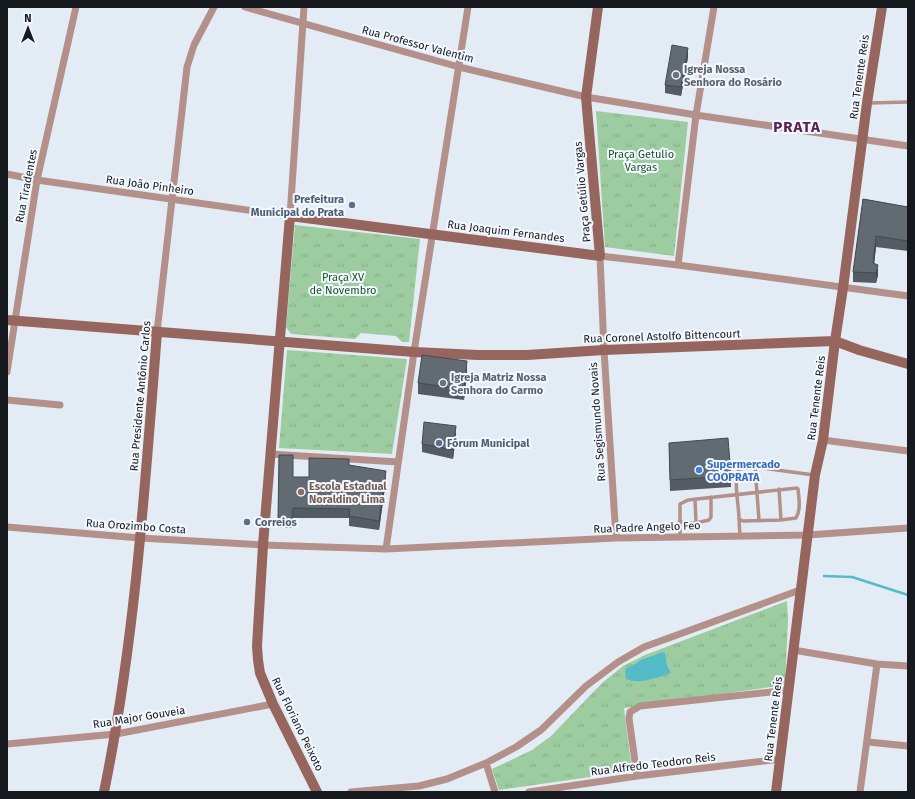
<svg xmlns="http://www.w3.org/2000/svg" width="915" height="799" font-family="'Fira Sans',sans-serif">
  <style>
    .park { fill: url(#park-tufts) }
    .water { fill: #54bbc9 }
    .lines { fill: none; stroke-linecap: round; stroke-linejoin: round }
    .stream { stroke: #54bbc9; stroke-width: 2.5 }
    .lane { stroke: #b3908a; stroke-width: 3.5 }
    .street { stroke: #b3908a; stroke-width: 7 }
    .secondary { stroke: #96655d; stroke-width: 10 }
    .wall { fill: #545b62 }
    .shaded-wall { fill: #454a50 }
    .building { fill: #626a72; stroke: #454a50 }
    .worship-dot { fill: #6b7280; stroke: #f3f8fe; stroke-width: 1.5 }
    .service-dot { fill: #5c6f8a; stroke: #f3f8fe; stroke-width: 1.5 }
    .shop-dot { fill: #3f7fe0; stroke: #f3f8fe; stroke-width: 1.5 }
    .education-dot { fill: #8d6e63; stroke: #f3f8fe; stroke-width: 1.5 }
    .labels { text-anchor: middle; stroke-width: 4; stroke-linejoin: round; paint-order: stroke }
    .street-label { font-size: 11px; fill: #16191d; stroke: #f3f8fe }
    .worship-label { font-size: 11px; font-weight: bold; fill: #5b616d; stroke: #f3f8fe; text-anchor: start }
    .park-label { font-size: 11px; fill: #195625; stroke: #f3f8fe }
    .service-label { font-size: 11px; font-weight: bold; fill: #4e5e75; stroke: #f3f8fe; text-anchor: start }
    .shop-label { font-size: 11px; font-weight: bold; fill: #366cbe; stroke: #f3f8fe; text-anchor: start }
    .education-label { font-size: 11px; font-weight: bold; fill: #785e54; stroke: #f3f8fe; text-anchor: start }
    .district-label { font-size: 15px; font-weight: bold; letter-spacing: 1px; fill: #582351; stroke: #f3f8fe }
  </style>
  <defs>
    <pattern id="park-tufts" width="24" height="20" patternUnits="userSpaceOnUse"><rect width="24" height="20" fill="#9dcca1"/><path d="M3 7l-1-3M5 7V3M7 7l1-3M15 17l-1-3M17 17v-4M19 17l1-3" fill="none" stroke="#86af8a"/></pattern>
  </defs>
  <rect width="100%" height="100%" fill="#e3ecf5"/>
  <path class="park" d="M596 111 688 122 674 256 605 247Z
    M295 225 420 239 409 342H402L396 336 361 333 355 339 291 334 286 327Z
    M287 350 407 359 392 454 279 448Z
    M787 601 788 620 785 685 624 708 632 771 499 790 492 769 532 750 551 736 602 683 623 666 645 655Z"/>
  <path class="water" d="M662 652 665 653 667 666 671 673C656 677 642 685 626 679L625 672 626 668C633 666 637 662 643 659 649 657 656 655 662 652Z"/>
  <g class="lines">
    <path class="stream" d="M824 576 852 577 908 595"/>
    <path class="lane" d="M869 103 908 102
      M755 467 759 520
      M779 489 781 520
      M695 499 696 523
      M739 519 740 536
      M679 522 696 523 709 520 711 517V497
      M680 537V504L688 500 797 488 798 489C799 498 801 510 796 518L781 520 743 521 739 519C739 506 733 480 739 469L755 467 814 475"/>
    <path class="street" d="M245 7 459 67 586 97 696 115 908 146
      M7 174 37 180 290 216 304 7
      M678 265 696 115 714 7
      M157 332 187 67 194 45 214 7
      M7 372 37 180 76 7
      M7 400 60 405
      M823 440 908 451
      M270 454 398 462
      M7 527 140 538 263 545 386 549 616 538 808 535 908 528
      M616 538 604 350 600 256 678 265 908 296
      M386 549 414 352 468 7
      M793 650 877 664 908 666
      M868 742 908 746
      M7 744 116 734 273 704
      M486 763 495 792
      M637 776 629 718 630 712 640 706 789 690
      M351 792 419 786 447 779 486 763 516 747 541 730 586 686 618 662 644 647 800 590
      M529 792 637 776 780 759
      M860 792 877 664"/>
    <path class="secondary" d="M7 320 414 352 478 355H527L604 350 835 341 859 350 908 364
      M104 792C135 641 145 486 157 332
      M317 792 273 704 260 673 258 660 257 646 263 545 290 216 600 256 586 97 598 7
      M776 792 815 475 823 440 835 341 843 288 867 103 882 7"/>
  </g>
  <path class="wall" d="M688 57 681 96 665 93V85Z
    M863 199 908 207V251L876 247 874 264 878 275 876 283 853 282V272Z
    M467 372 464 400 418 394V383Z
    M456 435 453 459 422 452V444Z
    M669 443 731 476V487L670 491Z
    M279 455 293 477H309L349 465 386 480 379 530 349 526V518H293L292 528H278Z"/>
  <path class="shaded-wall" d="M688 48V57L681 96V87Z
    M876 236V247L873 274V263Z
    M878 265V275L876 283V273Z
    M467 361V372L464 400V389Z
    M456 426V435L453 459V450Z
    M386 471V480L379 530V521Z"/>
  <path class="building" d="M672 45 688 48 681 87 665 85Z
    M863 199 908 207V241L876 236 873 263 878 265 876 273 853 272Z
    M422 355 467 361 464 389 418 383Z
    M424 422 456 426 453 450 422 444Z
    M728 438 731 476 670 480 669 443Z
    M279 455H293V477H309V458L349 459V465L386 471 379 521 349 516 350 509 293 508 292 519 278 518Z"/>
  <g class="worship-dot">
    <circle cx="676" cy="75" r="4"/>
    <circle cx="443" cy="383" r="4"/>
  </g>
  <g class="service-dot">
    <circle cx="352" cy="205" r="4"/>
    <circle cx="439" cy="443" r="4"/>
    <circle cx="247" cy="522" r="4"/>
  </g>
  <circle class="shop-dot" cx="699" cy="470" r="4"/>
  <circle class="education-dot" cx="301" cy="492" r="4"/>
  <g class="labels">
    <g class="street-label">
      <text transform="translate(418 44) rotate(15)" y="4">Rua Professor Valentim</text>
      <text transform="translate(859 77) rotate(-82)" y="4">Rua Tenente Reis</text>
      <text transform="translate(150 185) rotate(8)" y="4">Rua João Pinheiro</text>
      <text transform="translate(26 186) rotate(-79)" y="4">Rua Tiradentes</text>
      <text transform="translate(582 192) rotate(-95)" y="4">Praça Getúlio Vargas</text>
      <text transform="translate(506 231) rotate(7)" y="4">Rua Joaquim Fernandes</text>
      <text transform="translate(662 336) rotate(-2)" y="4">Rua Coronel Astolfo Bittencourt</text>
      <text transform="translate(140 396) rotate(-85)" y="4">Rua Presidente Antônio Carlos</text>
      <text transform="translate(816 398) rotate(-83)" y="4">Rua Tenente Reis</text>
      <text transform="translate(597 422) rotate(-94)" y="4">Rua Segismundo Novais</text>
      <text transform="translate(136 526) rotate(4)" y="4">Rua Orozimbo Costa</text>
      <text transform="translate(647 527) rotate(-2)" y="4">Rua Padre Angelo Feo</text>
      <text transform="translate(139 717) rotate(-9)" y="4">Rua Major Gouveia</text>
      <text transform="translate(773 719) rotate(-83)" y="4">Rua Tenente Reis</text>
      <text transform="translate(298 724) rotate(64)" y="4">Rua Floriano Peixoto</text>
      <text transform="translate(653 764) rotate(-7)" y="4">Rua Alfredo Teodoro Reis</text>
    </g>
    <g class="worship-label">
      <text x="684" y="73">Igreja Nossa<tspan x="684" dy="13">Senhora do Rosário</tspan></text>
      <text x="451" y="381">Igreja Matriz Nossa<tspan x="451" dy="13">Senhora do Carmo</tspan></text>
    </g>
    <g class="park-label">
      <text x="641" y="158">Praça Getulio<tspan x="641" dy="13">Vargas</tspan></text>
      <text x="343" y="281">Praça XV<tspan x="343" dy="13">de Novembro</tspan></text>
    </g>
    <g class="service-label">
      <text x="344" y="203" text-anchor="end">Prefeitura<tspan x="344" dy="13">Municipal do Prata</tspan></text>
      <text x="447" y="447">Fórum Municipal</text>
      <text x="255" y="526">Correios</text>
    </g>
    <g class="shop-label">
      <text x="707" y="468">Supermercado<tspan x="707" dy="13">COOPRATA</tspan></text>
    </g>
    <g class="education-label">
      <text x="309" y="490">Escola Estadual<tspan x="309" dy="13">Noraldino Lima</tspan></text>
    </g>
    <g class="district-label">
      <text x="797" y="132">PRATA</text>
    </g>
  </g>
  <rect width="915" height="799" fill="none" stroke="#16191d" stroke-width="16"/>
  <g transform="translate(28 28)" stroke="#f3f8fe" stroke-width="3" paint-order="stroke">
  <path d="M0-3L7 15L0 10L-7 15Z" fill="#16191d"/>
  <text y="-6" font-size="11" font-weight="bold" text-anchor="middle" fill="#16191d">N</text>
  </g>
</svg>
